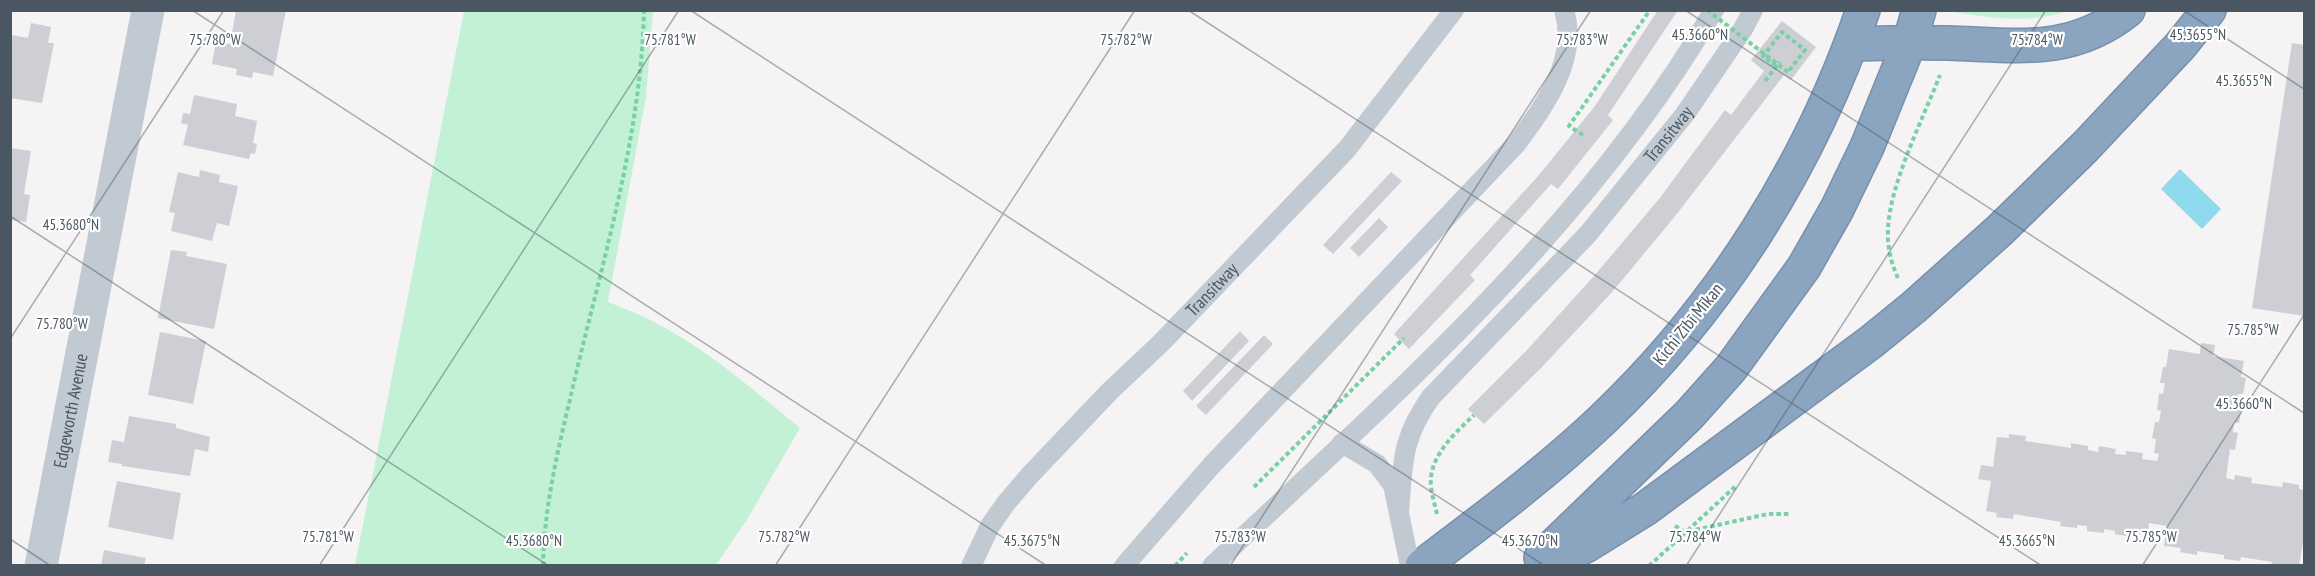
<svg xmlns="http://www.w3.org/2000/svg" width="2315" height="576" font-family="'PT Sans Narrow',sans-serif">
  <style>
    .green { fill: #c3f1d5 }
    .water { fill: #90daee }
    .building { fill: #cdcfd5 }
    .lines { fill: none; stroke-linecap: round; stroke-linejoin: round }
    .highway-casing { stroke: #7690ad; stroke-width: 36 }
    .path { stroke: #7ad0a6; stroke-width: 4; stroke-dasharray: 4.5 3; stroke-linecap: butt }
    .lane { stroke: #c1cad2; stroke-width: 20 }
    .street { stroke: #c1cad2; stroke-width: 33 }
    .highway { stroke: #8ba5c1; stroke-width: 33 }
    .path-bridge { stroke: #7ad0a6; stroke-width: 4; stroke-dasharray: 4.5 3; stroke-linecap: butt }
    .ticks { fill: none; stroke: #4a5661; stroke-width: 1.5; stroke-opacity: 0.45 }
    .labels { text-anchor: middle; stroke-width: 4.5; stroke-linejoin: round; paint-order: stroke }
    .street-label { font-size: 18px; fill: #4a5661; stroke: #fff }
    .ticks-label { font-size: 15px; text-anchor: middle; fill: #4a5661; stroke: #fff; stroke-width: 4.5; stroke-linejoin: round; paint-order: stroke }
  </style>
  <rect width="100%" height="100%" fill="#f5f3f3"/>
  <path class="green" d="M464 11H653L646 97 608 302C622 308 637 313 650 320 705 347 753 390 800 428L748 518 716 565H355Z
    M1947 11 2067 10V11C2028 25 1987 17 1947 11Z"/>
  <path class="water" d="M2180 169 2221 209 2202 229 2161 189Z"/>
  <path class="building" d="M236 10H286L273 76 253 72 252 78 236 75 237 69 212 64 216 42 230 44Z
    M1658 10H1678L1608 115 1613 120 1558 189 1551 184 1470 275 1475 280 1409 349 1394 334 1539 175 1595 106Z
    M1782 21 1816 47 1791 80 1784 75 1676 215 1614 290 1542 367 1484 424 1468 409 1526 351 1594 276 1659 199 1725 110 1731 115 1764 71 1751 60Z
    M31 23 51 27 48 43H54L42 103 10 98 12 35 28 38Z
    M2292 43 2304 45V316L2252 308Z
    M194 95 237 104 235 116 257 121 253 143 257 144 255 154 251 153 249 159 183 145 188 125 181 123 183 113 190 114Z
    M10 148 31 151 24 194 30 195 26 222 10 220Z
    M200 170 220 175 219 182 238 186 229 226 217 223 212 241 171 231 175 213 169 212 178 172 199 177Z
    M1391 172 1402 181 1333 254 1323 245Z
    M1379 218 1388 227 1359 257 1350 248Z
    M171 250 187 252 186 256 227 264 214 329 158 318Z
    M1240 331 1249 341 1192 401 1183 391Z
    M160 332 206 341 193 404 148 395Z
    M1264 335 1273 344 1206 415 1196 406Z
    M2201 343 2215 345 2213 356 2244 361 2241 377 2246 378 2243 394H2238L2237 405 2242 406 2239 423 2234 422 2233 432 2238 433 2235 450 2230 449 2226 478 2234 480 2235 475 2252 478 2251 483 2282 487 2283 482 2299 485V489L2304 490V536L2299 566H2271L2272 562 2241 557 2240 561 2224 559V555L2197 551V555L2180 552 2181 548 2164 546 2167 526 2149 523 2148 535 2132 533 2131 537 2115 534V531L2104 529V533L2087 531V526L2077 525V528L2060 526 2061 522 2014 514 2013 519 1996 517 1997 513 1986 511 1991 481 1978 479 1981 465 1993 467 1997 437 2009 438V434L2026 436 2025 441 2071 448V443L2088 446V450L2098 452 2099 446 2116 449 2115 454 2126 455V451L2143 453 2142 459 2157 461 2159 454 2154 453 2156 439 2152 438 2155 422H2159L2161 411 2157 410 2159 393 2163 394 2165 383H2160L2163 367H2166L2169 349 2200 354Z
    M129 416 176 424V428L210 437 208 452 195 449 190 476 122 466V464L108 462 112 440 124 442Z
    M117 481 181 493 173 540 108 527Z
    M104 550 146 558 144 566H101Z"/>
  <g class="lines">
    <defs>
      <path id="highway" d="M1852 44C1884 43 1916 42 1948 43 2015 45 2071 56 2128 10
        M1541 558 1689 415 1731 368 1804 267 1837 209 1867 147 1910 41 1919 10
        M1422 566C1483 520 1546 473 1602 420 1721 307 1810 165 1863 10
        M1544 566 1587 545 1645 509 1871 342 1914 307 2000 230 2085 147 2180 46 2209 10"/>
    </defs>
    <use href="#highway" class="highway-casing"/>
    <path class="path" d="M1776 66 1763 56 1782 32 1805 50 1788 72
      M1765 81 1780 62
      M1583 135 1569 126 1650 10
      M1898 278C1891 263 1887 246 1888 229 1890 183 1923 119 1940 75
      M1254 487 1404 338
      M1437 514C1435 505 1432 496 1431 486 1428 457 1455 433 1474 415
      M1675 526 1685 532 1768 514H1790
      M543 566C544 503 560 442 574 382 603 259 641 137 644 10
      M1175 566 1187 553
      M1649 566 1737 485"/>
    <g class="lane">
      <path d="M1342 443 1377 464 1393 485 1410 566"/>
      <path id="s1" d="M1399 512C1403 463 1401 439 1431 397L1588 234 1685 114 1743 29 1753 10"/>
      <path id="s2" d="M971 566 990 526 1006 503 1030 475 1110 391 1161 343 1347 149 1454 10"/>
      <path d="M1124 566 1211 466 1517 143C1545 105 1579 59 1564 10"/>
      <path d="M1212 566C1394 395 1587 227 1714 10"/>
    </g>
    <path class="street" id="s3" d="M41 566 148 10"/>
    <use href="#highway" class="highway"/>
    <path class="path-bridge" d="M1707 10 1788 72"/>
  </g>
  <path class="ticks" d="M192 10 1047 566M690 10 1545 566M1188 10 2042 566M1685 10 2304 413M2183 10 2304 89M10 216 549 566M10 339 224 10M10 539 51 566M319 566 679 10M775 566 1135 10M1230 566 1591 10M1686 566 2046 10M2142 566 2304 315"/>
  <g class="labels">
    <g class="street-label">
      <text dy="6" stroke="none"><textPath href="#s1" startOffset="476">Transitway</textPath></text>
      <text dy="6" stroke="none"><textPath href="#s2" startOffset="369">Transitway</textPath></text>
      <text transform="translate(1688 324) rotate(-51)" y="6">Kichi Zībī Mīkan</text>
      <text dy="6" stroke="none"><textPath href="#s3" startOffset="158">Edgeworth Avenue</textPath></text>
    </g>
  </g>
  <g class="ticks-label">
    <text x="2198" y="40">45.3655°N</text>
    <text x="1700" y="40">45.3660°N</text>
    <text x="1582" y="45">75.783°W</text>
    <text x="2037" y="45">75.784°W</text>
    <text x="215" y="45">75.780°W</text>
    <text x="670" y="45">75.781°W</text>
    <text x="1126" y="45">75.782°W</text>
    <text x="2244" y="86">45.3655°N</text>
    <text x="71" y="230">45.3680°N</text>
    <text x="62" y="329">75.780°W</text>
    <text x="2253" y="335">75.785°W</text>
    <text x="2244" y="409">45.3660°N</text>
    <text x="328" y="542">75.781°W</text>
    <text x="784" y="542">75.782°W</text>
    <text x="1240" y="542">75.783°W</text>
    <text x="1695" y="542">75.784°W</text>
    <text x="2151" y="542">75.785°W</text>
    <text x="534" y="546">45.3680°N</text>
    <text x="1032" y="546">45.3675°N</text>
    <text x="1530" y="546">45.3670°N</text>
    <text x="2027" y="546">45.3665°N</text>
  </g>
  <rect width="2315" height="576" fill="none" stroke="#4a5661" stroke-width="24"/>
</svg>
